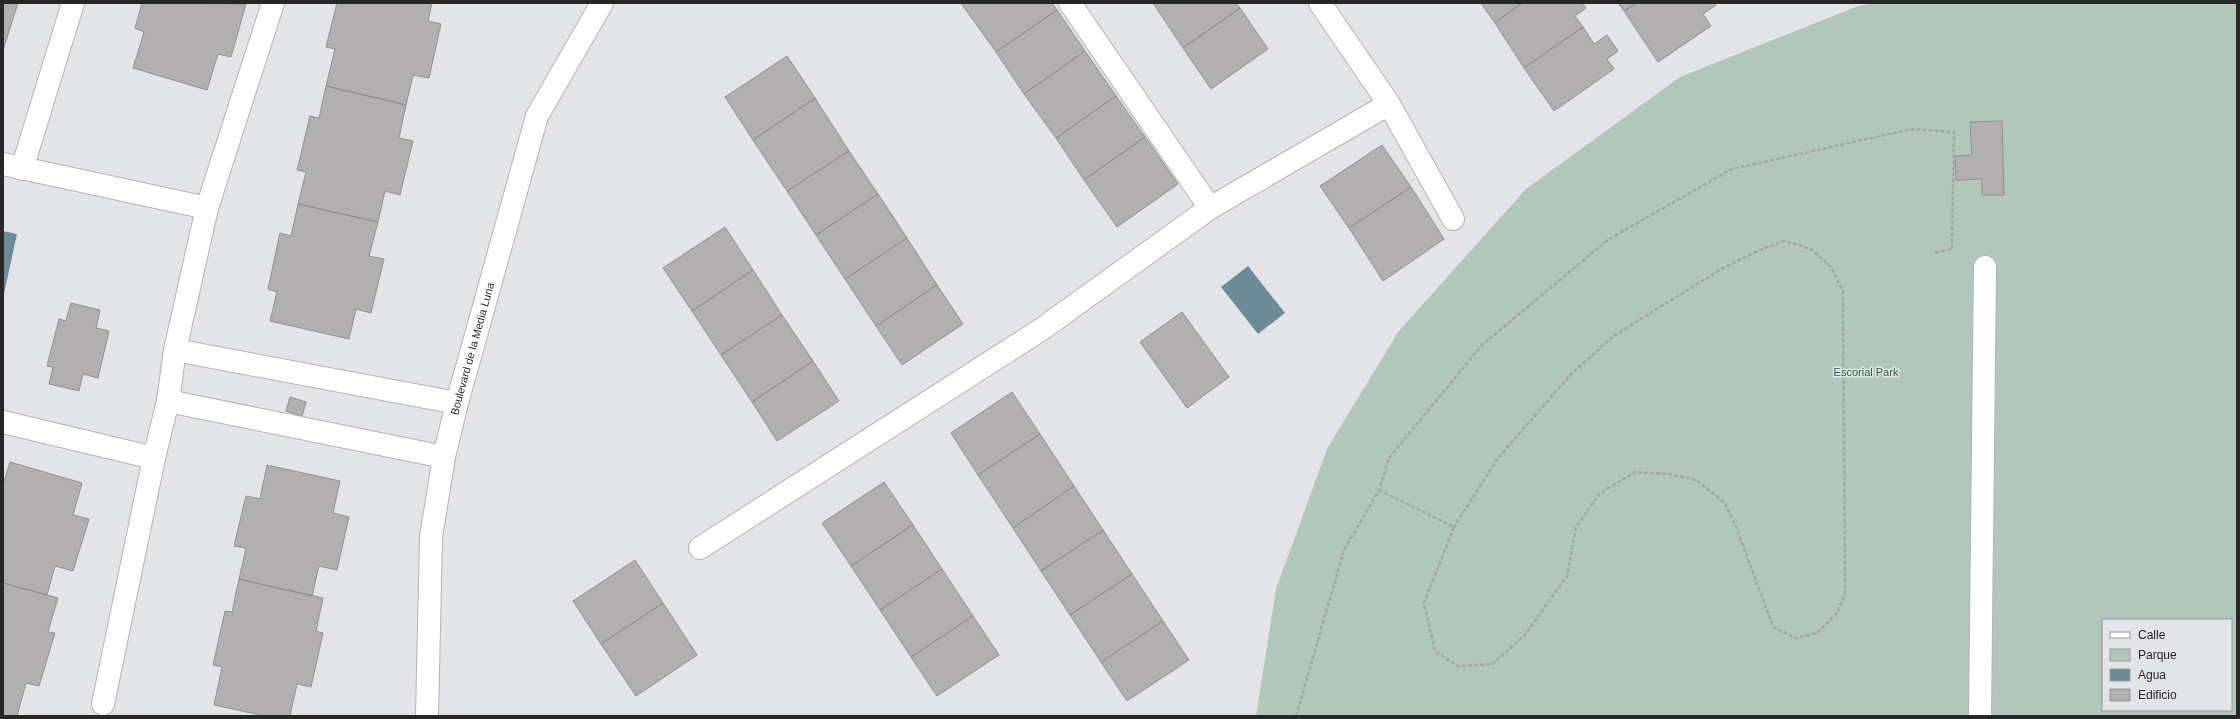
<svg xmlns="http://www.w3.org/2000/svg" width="2240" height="719" font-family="Arial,sans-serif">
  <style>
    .green { fill: #b1c7bc; fill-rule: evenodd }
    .water { fill: #6c8d98 }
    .building { fill: #b2afb1; stroke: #938f91 }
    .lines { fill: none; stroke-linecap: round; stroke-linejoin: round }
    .minor-casing { stroke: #b3b3b6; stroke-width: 24 }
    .path { stroke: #a4a5a7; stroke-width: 2.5; stroke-dasharray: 4 2; stroke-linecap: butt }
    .minor { stroke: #fff; stroke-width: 22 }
    .labels { text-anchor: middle; stroke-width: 3; stroke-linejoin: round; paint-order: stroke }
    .street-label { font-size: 11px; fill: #272728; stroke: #e3e4e7 }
    .park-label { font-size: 11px; fill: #275e47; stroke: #e3e4e7 }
  </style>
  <rect width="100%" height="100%" fill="#e3e4e7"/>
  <path class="green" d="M1878 3H2237V716H1256L1276 589 1327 449 1398 332 1526 189 1680 77 1858 6ZM2103 620H2231V710H2103Z"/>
  <path class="water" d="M3 231 17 234 3 298Z
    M1248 266 1285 313 1258 334 1221 287Z"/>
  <path class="building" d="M3 3H18L3 50Z
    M142 3 246 4 231 57 218 54 207 90 133 68 144 32 135 28Z
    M337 3H432L428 21 441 24 429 78 413 75 406 105 326 86 335 49 326 47Z
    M961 3H1052L1057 10 996 52Z
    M1153 3H1236L1240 8 1183 48Z
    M1481 3H1522L1495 23Z
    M1522 3H1582L1586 8 1575 16 1583 27 1524 68 1495 23Z
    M1618 3H1637L1624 11Z
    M1637 3H1714L1716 5 1703 14 1711 26 1658 62 1624 11Z
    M1240 8 1268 49 1211 89 1183 48Z
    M1057 10 1085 51 1024 94 996 52Z
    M1583 27 1594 44 1607 35 1618 51 1607 59 1614 69 1554 111 1524 68Z
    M1085 51 1116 96 1056 138 1024 94Z
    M787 56 815 98 753 140 725 97Z
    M326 86 406 105 399 138 413 141 400 195 385 191 378 222 298 204 306 172 297 170 310 116 319 118Z
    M1116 96 1145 137 1084 180 1056 138Z
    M815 98 849 151 787 191 753 140Z
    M2002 121 2004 195H1982V179L1956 180 1955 156 1972 155 1970 122Z
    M1145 137 1178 184 1117 227 1084 180Z
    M1382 145 1411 187 1349 228 1320 186Z
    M849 151 878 194 816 235 787 191Z
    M1411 187 1444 239 1383 281 1349 228Z
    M878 194 907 238 845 279 816 235Z
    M298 204 378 222 369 256 384 259 371 313 356 309 349 339 270 321 277 292 268 289 280 233 291 236Z
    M725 227 753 270 692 311 663 268Z
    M907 238 937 285 876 326 845 279Z
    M753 270 782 315 721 355 692 311Z
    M937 285 963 324 902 365 876 326Z
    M71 303 100 310 96 328 109 331 98 378 83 374 79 391 49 384 53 367 47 366 59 319 66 321Z
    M1182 312 1229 377 1187 408 1140 342Z
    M782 315 813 361 752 402 721 355Z
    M813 361 839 401 777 441 752 402Z
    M1012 392 1040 434 978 475 951 433Z
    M290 397 306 402 302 416 286 411Z
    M1040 434 1074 486 1013 528 978 475Z
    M10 462 82 483 73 515 89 519 73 571 55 566 47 595 3 583V485Z
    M267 465 340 481 333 513 349 517 337 570 319 566 312 596 239 579 246 548 234 546 246 496 260 499Z
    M884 482 913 525 851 566 822 523Z
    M1074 486 1103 530 1041 571 1013 528Z
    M913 525 942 569 880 610 851 566Z
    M1103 530 1132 574 1070 615 1041 571Z
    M635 560 663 603 601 644 573 601Z
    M942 569 973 616 911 657 880 610Z
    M1132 574 1163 621 1101 662 1070 615Z
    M239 579 323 598 316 631 323 633 311 687 297 684 290 716H265L214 705 222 667 213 665 225 611 232 612Z
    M3 583 58 598 48 632 55 633 39 686 26 683 17 716H3Z
    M663 603 697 655 636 696 601 644Z
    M973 616 999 655 937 696 911 657Z
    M1163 621 1189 660 1127 701 1101 662Z"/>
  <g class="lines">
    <defs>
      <g id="minor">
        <path d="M1070 3 1210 208"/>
        <path d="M1320 3 1389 104 1453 219"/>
        <path d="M3 164 207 208"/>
        <path d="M22 169 73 3"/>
        <path d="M175 350 457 403"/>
        <path d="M168 401 444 457"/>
        <path d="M3 422 154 458"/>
        <path d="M700 548 1042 329 1210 208 1389 104"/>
        <path d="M103 704 154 458 168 401 175 350 207 208 273 3"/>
        <path id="s1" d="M427 716 431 537 444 457 457 403 537 116 602 3"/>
        <path d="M1980 716 1985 267"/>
      </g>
    </defs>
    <use href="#minor" class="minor-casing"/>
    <path class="path" d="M1379 490 1454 527 1424 603 1435 651 1458 666 1492 664 1524 636 1567 576 1576 527 1600 493 1635 472 1670 474 1696 480 1724 502 1737 529 1773 627 1796 638 1817 633 1837 613 1845 594 1843 292 1831 267 1811 249 1784 241 1760 250 1723 268 1615 335 1571 374 1498 458 1454 527
      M1296 716 1344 550 1379 490 1389 458 1482 345 1609 239 1732 169 1912 129 1954 132 1952 249 1933 253"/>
    <use href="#minor" class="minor"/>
  </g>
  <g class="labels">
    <g class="street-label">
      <text dy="4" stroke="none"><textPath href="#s1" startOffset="372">Boulevard de la Media Luna</textPath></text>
    </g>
    <g class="park-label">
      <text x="1866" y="376">Escorial Park</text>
    </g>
  </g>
  <rect width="2240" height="719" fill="none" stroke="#272728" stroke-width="8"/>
  <rect x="2102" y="619" width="130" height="92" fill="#e3e4e7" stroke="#98989b"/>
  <rect x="2110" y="632" width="20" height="6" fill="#ffffff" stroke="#98989b"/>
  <text x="2138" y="639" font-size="12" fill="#272728">Calle</text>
  <rect x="2110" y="649" width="20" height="12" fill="#b1c7bc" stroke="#98989b"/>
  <text x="2138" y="659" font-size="12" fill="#272728">Parque</text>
  <rect x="2110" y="669" width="20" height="12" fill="#6c8d98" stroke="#98989b"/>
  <text x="2138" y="679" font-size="12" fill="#272728">Agua</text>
  <rect x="2110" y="689" width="20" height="12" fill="#b2afb1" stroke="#98989b"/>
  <text x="2138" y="699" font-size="12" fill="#272728">Edificio</text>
</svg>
